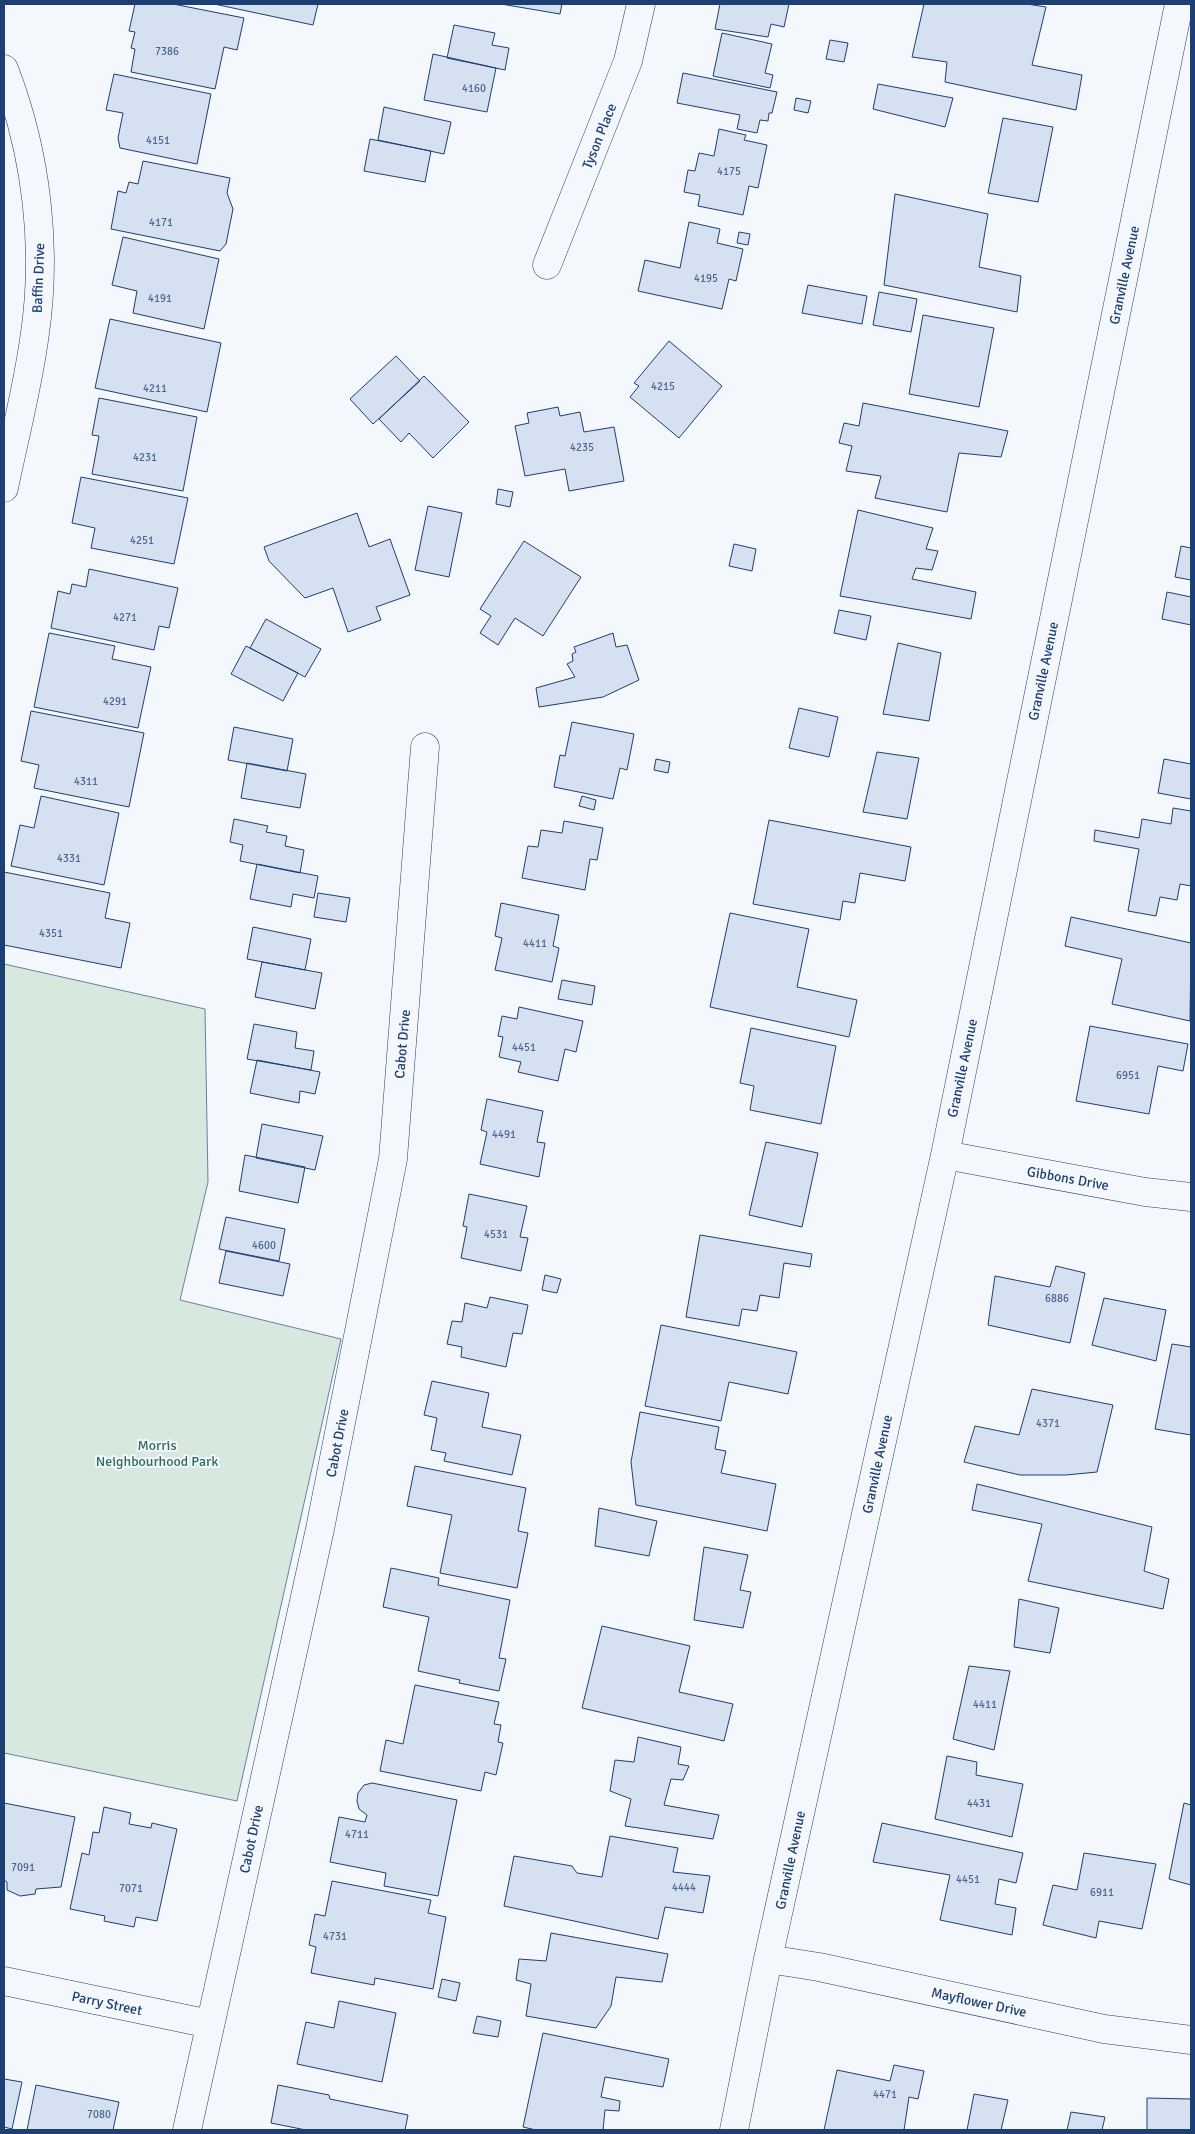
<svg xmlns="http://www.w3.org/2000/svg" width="1195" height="2134" font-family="Signika,sans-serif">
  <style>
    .green { fill: #d7e8df; stroke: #687fa3 }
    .building { fill: #d5e0f0; stroke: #1d3f73 }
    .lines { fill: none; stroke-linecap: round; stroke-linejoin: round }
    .minor-casing { stroke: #1d3f73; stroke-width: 29 }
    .minor { stroke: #f4f7fb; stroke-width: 28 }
    .labels { text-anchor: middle; stroke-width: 4; stroke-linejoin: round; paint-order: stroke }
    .number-label { font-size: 11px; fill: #4b6792 }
    .street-label { font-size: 14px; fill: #1d3f73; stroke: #f4f7fb }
    .park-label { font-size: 14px; fill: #2c6c60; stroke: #f4f7fb }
  </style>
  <rect width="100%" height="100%" fill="#f4f7fb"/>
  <path class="green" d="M4 964 205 1009 208 1182 180 1300 341 1339 237 1801 4 1753Z"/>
  <path class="building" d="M135 4H173L244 18 237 50 224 47 215 89 131 72 135 49 131 48 135 32 129 31Z
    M214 4H318L313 25Z
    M501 4H562L560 14Z
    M720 4H789L784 27 771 24 768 37 715 29Z
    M924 4H1027L1046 7 1032 65 1082 75 1076 110 945 82 947 62 912 57Z
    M454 25 495 33 492 45 509 48 505 70 447 58Z
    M722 33 772 44 765 73 773 75 770 88 713 76Z
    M830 40 848 43 844 62 826 59Z
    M433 54 496 68 487 112 424 100Z
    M683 73 777 92 772 113H769L768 121 760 120 757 133 737 129 740 115 677 103Z
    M114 74 211 94 197 164 120 148 118 138 123 113 106 110Z
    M878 84 953 98 945 127 873 109Z
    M796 98 811 101 808 113 794 110Z
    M384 107 451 122 444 154 378 140Z
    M1003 118 1053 127 1038 202 988 193Z
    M719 129 746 135 744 140 767 145 758 188 749 186 743 215 698 206 700 195 684 192 688 170 695 171 699 153 714 156Z
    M370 139 431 151 425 182 364 171Z
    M143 161 230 178 227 193 233 209 226 244 220 251 111 229 118 191 126 193 129 182 138 184Z
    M895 194 988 214 979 267 1021 276 1017 312 884 285Z
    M689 222 720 229 717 243 743 249 736 281 729 279 722 309 638 291 645 260 680 268Z
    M739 232 750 234 748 245 737 243Z
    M123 237 219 259 204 329 133 313 137 291 112 285Z
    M808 285 867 296 862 324 802 313Z
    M879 292 917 299 911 332 873 325Z
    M923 315 994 328 979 407 909 394Z
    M110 319 221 343 207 412 95 388Z
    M669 341 722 386 679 438 630 397 639 386 634 383Z
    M396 356 420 381 373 424 350 399Z
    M424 376 469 422 433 458 409 433 401 442 379 419Z
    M99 398 197 417 183 491 92 474 99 436 92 435Z
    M863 403 1008 431 1001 457 959 453 947 512 875 498 881 476 846 471 852 446 839 443 844 423 859 426Z
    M558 407 560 416 580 412 584 432 614 427 624 481 569 491 565 469 525 476 515 426 529 423 527 413Z
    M81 477 188 498 174 564 91 548 95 528 72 523Z
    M498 489 513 492 510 507 496 504Z
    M428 506 462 513 449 577 415 570Z
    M858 510 933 528 926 549 938 551 932 570 916 568 912 579 976 592 971 619 840 596Z
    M357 513 369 547 390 539 410 595 376 607 381 620 348 632 333 588 305 598 269 561 264 547Z
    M524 541 581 577 543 636 515 618 498 645 480 633 491 616 480 609Z
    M734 544 756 549 752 571 729 566Z
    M1181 546 1191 548V580L1175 577Z
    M89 569 178 588 169 628 159 626 154 650 51 628 58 591 70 594 72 584 86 587Z
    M1167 592 1191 597V625L1162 619Z
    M839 610 871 616 866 640 834 633Z
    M266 619 321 649 305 677 250 648Z
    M49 633 115 646 112 659 151 667 138 728 34 707Z
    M613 633 616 647 627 645 639 680 603 697 539 707 536 688 575 677 567 664 573 661 572 654 576 652 574 647Z
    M898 643 941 653 929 721 883 714Z
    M246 646 298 673 283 701 231 674Z
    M799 708 838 717 829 757 789 748Z
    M31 711 144 733 129 807 34 788 39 765 21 761Z
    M572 722 634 734 627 770 620 768 613 799 554 787 560 755 565 756Z
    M234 727 293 739 287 771 228 760Z
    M877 752 919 758 907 819 863 812Z
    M656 759 670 762 668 773 654 770Z
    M1164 759 1191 764V799L1158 793Z
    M247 763 306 774 300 808 241 798Z
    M41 796 119 813 104 885 11 866 20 825 34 828Z
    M582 796 596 800 594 810 579 806Z
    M1173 808 1191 811V886L1180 884 1177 900 1160 897 1156 916 1128 911 1139 849 1094 841 1095 830 1139 838 1142 819 1171 824Z
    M234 819 268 826 266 832 287 836 285 846 304 850 300 873 240 861 243 845 230 842Z
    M769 820 911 847 905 881 860 873 855 903 843 901 840 920 753 904Z
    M564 821 603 828 597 860 590 859 585 890 522 878 528 846 538 847 541 830 562 833Z
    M257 864 318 876 314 898 293 894 291 907 250 899Z
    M4 872 110 893 105 918 130 923 121 968 4 945Z
    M318 893 350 898 346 922 314 917Z
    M501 903 559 915 553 946 559 948 552 982 495 970 502 938 495 936Z
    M730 913 809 929 797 987 857 1000 849 1037 710 1007Z
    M1071 917 1191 943 1190 1021 1112 1004 1122 959 1065 946Z
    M253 927 311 939 305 970 247 959Z
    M262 962 322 973 315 1009 255 997Z
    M562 980 595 986 592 1005 558 999Z
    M519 1007 583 1021 576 1052 565 1049 558 1081 518 1072 521 1062 499 1057 503 1037 498 1036 502 1016 517 1019Z
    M254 1024 297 1032 295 1048 314 1051 311 1070 247 1059Z
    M1090 1026 1188 1044 1183 1071 1158 1066 1149 1114 1076 1101Z
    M751 1028 836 1046 821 1124 750 1110 754 1086 740 1083Z
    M257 1060 320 1072 315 1094 300 1091 299 1103 250 1093Z
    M487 1099 543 1111 537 1142 545 1143 539 1177 480 1164 487 1132 481 1130Z
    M262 1124 323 1136 315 1170 256 1158Z
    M766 1142 818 1153 802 1227 749 1215Z
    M245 1155 305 1167 298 1203 239 1191Z
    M469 1194 527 1206 520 1237 528 1238 521 1271 461 1258 467 1227 463 1226Z
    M226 1217 285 1229 279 1261 219 1249Z
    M700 1235 812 1254 810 1267 784 1263 779 1298 760 1295 757 1311 742 1309 739 1326 686 1317Z
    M226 1251 290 1264 283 1296 219 1283Z
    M1056 1266 1085 1273 1070 1343 988 1325 995 1276 1050 1287Z
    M545 1275 561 1279 557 1293 542 1290Z
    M490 1297 528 1305 522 1334 513 1333 506 1367 461 1357 462 1347 447 1344 452 1321 462 1322 465 1303 487 1308Z
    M1104 1298 1166 1310 1156 1361 1092 1345Z
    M661 1325 797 1352 788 1394 729 1382 721 1421 645 1406Z
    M1172 1344 1191 1347V1435L1155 1429Z
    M432 1381 489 1393 482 1427 521 1435 512 1475 444 1461 446 1453 431 1450 437 1418 424 1415Z
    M1032 1389 1113 1405 1097 1472 1066 1475H1020L964 1462 975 1426 1019 1435Z
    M640 1412 719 1427 715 1449 726 1451 721 1473 776 1484 767 1531 636 1505 631 1462Z
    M415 1466 526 1488 518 1531 528 1533 517 1588 440 1573 452 1515 407 1506Z
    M977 1484 1152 1527 1144 1571 1169 1579 1163 1609 1028 1581 1042 1524 972 1510Z
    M599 1508 657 1521 649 1556 595 1546Z
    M704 1547 748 1555 740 1590 751 1592 743 1628 694 1620Z
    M391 1568 439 1578 438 1585 510 1600 499 1658 506 1659 499 1691 459 1683 460 1680 418 1671 429 1617 383 1607Z
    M1019 1599 1059 1608 1050 1653 1014 1647Z
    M602 1626 690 1646 679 1692 733 1704 724 1741 582 1708Z
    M969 1666 1010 1671 994 1750 953 1739Z
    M415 1685 499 1702 494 1724 501 1725 498 1742 503 1743 496 1775 485 1772 481 1791 380 1771 386 1740 403 1744Z
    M638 1737 681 1747 678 1764 689 1766 683 1780 671 1779 664 1805 719 1815 713 1839 625 1826 631 1799 610 1791 615 1760 634 1762Z
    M947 1756 977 1762 976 1775 1023 1784 1012 1837 935 1819Z
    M372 1783 457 1800 438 1896 384 1886 386 1873 330 1862 339 1817 365 1822 367 1815 359 1809 357 1801 358 1793 364 1785Z
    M4 1803 75 1817 61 1887 36 1889 35 1894 20 1896 7 1890V1882L4 1880Z
    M1184 1803 1191 1805V1885L1169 1879Z
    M104 1807 131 1813 129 1824 151 1828 152 1823 177 1829 157 1921 136 1917 134 1927 104 1921 105 1916 70 1909 82 1853 89 1855 93 1832 99 1833Z
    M882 1823 1023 1853 1016 1883 999 1879 995 1904 1016 1908 1012 1935 940 1920 950 1875 873 1862Z
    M610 1836 678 1848 673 1872 710 1876 703 1913 665 1907 658 1939 504 1906 514 1856 572 1866 577 1873 602 1877Z
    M1084 1853 1156 1864 1142 1929 1099 1921 1096 1938 1043 1925 1053 1885 1077 1890Z
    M332 1881 431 1900 428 1913 446 1917 433 1989 375 1978 374 1985 311 1973 316 1947 309 1945 315 1914 325 1916Z
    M551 1933 668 1954 662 1982 616 1977 611 2006 596 2028 526 2016 531 1984 516 1980 519 1959 546 1961Z
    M442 1979 460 1983 456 2001 438 1997Z
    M339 2001 396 2013 382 2082 297 2064 306 2022 334 2028Z
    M477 2016 501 2021 498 2037 473 2033Z
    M543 2033 669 2059 663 2087 605 2077 601 2097 620 2101 619 2111 605 2110 603 2130H536L523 2127Z
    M894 2065 924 2071 918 2099 909 2097 904 2130H824L837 2070 890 2081Z
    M4 2079 22 2082 12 2129 4 2127Z
    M36 2085 119 2102 113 2130H27Z
    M278 2085 329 2095 330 2099 408 2115 405 2130H306L271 2123Z
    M974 2094 1008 2100 1001 2130H967Z
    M1147 2098 1191 2099V2130H1147Z
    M1071 2112 1105 2117 1102 2130H1067Z"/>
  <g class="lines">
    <defs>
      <path id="minor" d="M4 69C37 154 48 250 34 340 27 390 14 439 4 488
        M547 265 628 61 641 4
        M945 1155 1145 1192 1191 1197
        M768 1959 819 1967 1104 2029 1191 2040
        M4 1981 210 2024
        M187 2130 320 1529 393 1159 425 747
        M734 2130 768 1959 945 1155 1179 4"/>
    </defs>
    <use href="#minor" class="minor-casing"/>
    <use href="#minor" class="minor"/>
  </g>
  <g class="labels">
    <g class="number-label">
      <text x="167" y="55">7386</text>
      <text x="474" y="92">4160</text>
      <text x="158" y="144">4151</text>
      <text x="729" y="175">4175</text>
      <text x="161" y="226">4171</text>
      <text x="706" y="282">4195</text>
      <text x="160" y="302">4191</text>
      <text x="663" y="390">4215</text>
      <text x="155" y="392">4211</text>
      <text x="582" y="451">4235</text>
      <text x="145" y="461">4231</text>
      <text x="142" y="544">4251</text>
      <text x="125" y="621">4271</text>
      <text x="115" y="705">4291</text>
      <text x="86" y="785">4311</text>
      <text x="69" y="862">4331</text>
      <text x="51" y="937">4351</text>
      <text x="535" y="947">4411</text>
      <text x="524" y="1051">4451</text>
      <text x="1128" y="1079">6951</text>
      <text x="504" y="1138">4491</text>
      <text x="496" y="1238">4531</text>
      <text x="264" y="1249">4600</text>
      <text x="1057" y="1302">6886</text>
      <text x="1048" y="1427">4371</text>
      <text x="985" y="1708">4411</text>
      <text x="979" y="1807">4431</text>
      <text x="357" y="1838">4711</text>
      <text x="23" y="1871">7091</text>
      <text x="968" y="1883">4451</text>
      <text x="684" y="1891">4444</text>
      <text x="131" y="1892">7071</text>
      <text x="1102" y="1896">6911</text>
      <text x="335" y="1940">4731</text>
      <text x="885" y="2098">4471</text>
      <text x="99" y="2118">7080</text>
    </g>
    <g class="street-label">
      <text transform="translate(599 136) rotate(-68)" y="5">Tyson Place</text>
      <text transform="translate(1124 275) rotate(-78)" y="5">Granville Avenue</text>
      <text transform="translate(38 278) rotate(-88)" y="5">Baffin Drive</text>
      <text transform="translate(1043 671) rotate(-78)" y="5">Granville Avenue</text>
      <text transform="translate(402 1044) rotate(-85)" y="5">Cabot Drive</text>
      <text transform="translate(962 1068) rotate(-78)" y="5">Granville Avenue</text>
      <text transform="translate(1068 1178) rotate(10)" y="5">Gibbons Drive</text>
      <text transform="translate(337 1443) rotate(-79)" y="5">Cabot Drive</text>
      <text transform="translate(877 1464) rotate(-78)" y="5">Granville Avenue</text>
      <text transform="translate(251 1839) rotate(-78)" y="5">Cabot Drive</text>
      <text transform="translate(790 1860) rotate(-78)" y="5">Granville Avenue</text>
      <text transform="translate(979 2002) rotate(12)" y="5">Mayflower Drive</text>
      <text transform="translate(107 2003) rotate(12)" y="5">Parry Street</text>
    </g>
    <g class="park-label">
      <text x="157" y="1450">Morris<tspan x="157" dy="16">Neighbourhood Park</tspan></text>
    </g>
  </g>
  <rect width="1195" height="2134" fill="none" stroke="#1d3f73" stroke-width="10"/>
</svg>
